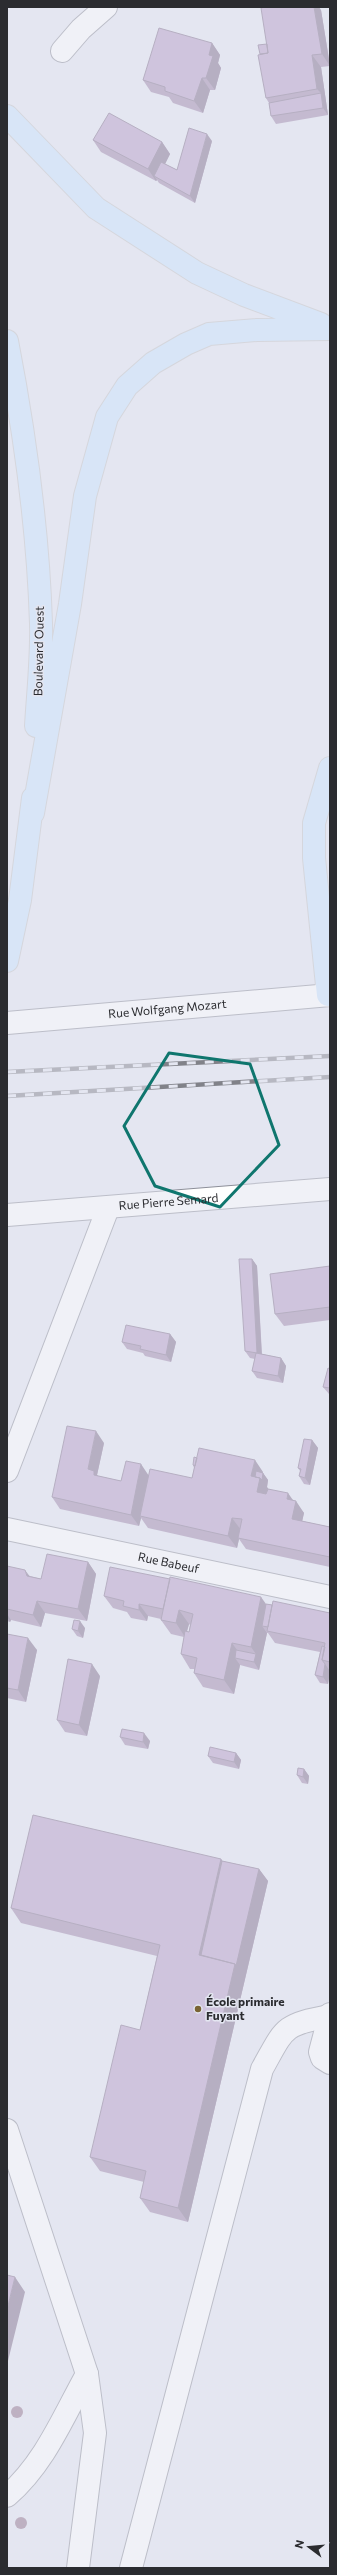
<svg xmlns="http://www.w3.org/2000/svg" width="337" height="2575" font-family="Commissioner,sans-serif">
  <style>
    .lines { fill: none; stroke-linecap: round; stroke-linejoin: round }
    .street-casing { stroke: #8d8f99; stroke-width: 24 }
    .secondary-casing { stroke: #8d8f99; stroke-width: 24 }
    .primary-casing { stroke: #c4c4c5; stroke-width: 24 }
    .street { stroke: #fff; stroke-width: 22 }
    .secondary { stroke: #fff; stroke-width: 22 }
    .primary { stroke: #c9e5ff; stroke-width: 22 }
    .rail-casing { stroke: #818289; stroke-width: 4.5 }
    .rail { stroke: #e4e6f1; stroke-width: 3; stroke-dasharray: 9; stroke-linecap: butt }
    .tree { fill: #90728a }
    .wall { fill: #9d86a9; fill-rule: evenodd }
    .shaded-wall { fill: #7f6d8a }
    .building { fill: #b69cc5; stroke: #7f6d8a }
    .marked { fill: none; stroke: #0f766e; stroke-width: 3; stroke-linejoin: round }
    .poi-dot { fill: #7a6434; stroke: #e4e6f1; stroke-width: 1.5 }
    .labels { text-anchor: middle; stroke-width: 3; stroke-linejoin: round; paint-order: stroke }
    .street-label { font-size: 12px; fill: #2b2c30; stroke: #e4e6f1 }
    .poi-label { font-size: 12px; font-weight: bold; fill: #2b2c30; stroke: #e4e6f1; text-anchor: start }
  </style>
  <rect width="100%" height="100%" fill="#e4e6f1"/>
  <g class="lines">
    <defs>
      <g id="street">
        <path d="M62 51 81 29 106 7"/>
        <path id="s1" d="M7 1215 330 1189"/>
        <path d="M7 1471 108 1208"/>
        <path id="s2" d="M7 1529 330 1597"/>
        <path d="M330 2014 320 2052 322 2058 330 2063"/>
        <path d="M7 2130 87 2374 95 2433 78 2568"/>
        <path d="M7 2496C45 2463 63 2417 87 2374"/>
        <path d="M131 2568 262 2069C285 2028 282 2025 329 2016"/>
      </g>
      <g id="secondary">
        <path id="s3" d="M7 1023 330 995"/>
      </g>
      <path id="primary" d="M7 116 96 208 197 273 244 295 321 324
        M7 341C25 434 38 529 41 623 42 657 38 692 36 726
        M33 813 70 604 85 496 107 417 127 386 153 363 186 344 209 334 257 330 330 329
        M7 961 20 900 33 798
        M328 995 314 858V823L330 768"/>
    </defs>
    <use href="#street" class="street-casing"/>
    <use href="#secondary" class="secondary-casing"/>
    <use href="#primary" class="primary-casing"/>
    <use href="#street" class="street"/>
    <use href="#secondary" class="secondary"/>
    <use href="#primary" class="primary"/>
    <defs>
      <path id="rail" d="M7 1072 330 1056
        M7 1096 330 1077"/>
    </defs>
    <use href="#rail" class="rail-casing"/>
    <use href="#rail" class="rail"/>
  </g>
  <g class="tree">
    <circle cx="17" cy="2412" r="6"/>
    <circle cx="21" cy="2523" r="6"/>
  </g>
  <path class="wall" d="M321 10 330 65V66L321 67 328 115 276 124 271 116 269 103 266 98 260 54 267 44Z
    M212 43 220 55 218 63 221 68 215 90H210L203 113 173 103 169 97 151 92 143 80Z
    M93 140 162 142 170 154 165 164 177 170 212 141 195 203 159 183 157 180 156 181 101 152Z
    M252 1259 257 1266 262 1354 281 1358 286 1366 283 1383 257 1378 252 1371 255 1359 250 1358 245 1351Z
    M330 1266V1320L284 1326 275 1314Z
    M170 1334 176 1342 171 1362 145 1356 143 1353 127 1349 122 1342Z
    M330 1369V1395L329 1394 323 1387Z
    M312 1440 318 1448 310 1485 304 1484 299 1476 300 1471 298 1468Z
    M104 1443 97 1475 98 1476 121 1481 149 1475 192 1478 194 1468 193 1465 263 1472V1473L268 1480 267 1487 268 1489 293 1500 304 1513 302 1521 330 1527V1567L246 1549 239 1539 237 1548 148 1528 141 1518 139 1526 60 1509 52 1497Z
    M88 1562 96 1574 87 1621 45 1613 41 1627 11 1620 10 1622 7 1621V1566L30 1576 41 1579Z
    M104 1596 266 1604 330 1613V1673L328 1684 320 1683 315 1675 320 1652 275 1643 268 1633H267L259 1670 240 1665 234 1694 203 1687 194 1673V1669H190L181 1654 184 1637 171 1634 161 1620V1619L148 1616 147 1621 131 1618 127 1612 113 1608ZM189 1624 190 1625 189 1632H187Z
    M85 1628 83 1638 77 1636 72 1629Z
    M7 1634 37 1650 26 1702 7 1698Z
    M100 1676 87 1736 65 1732 57 1720Z
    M120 1737 150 1741 148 1749 125 1745Z
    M236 1753 241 1760 239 1769 213 1763 208 1756Z
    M304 1769 309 1776 308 1784 302 1783 297 1775Z
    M221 1859 222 1861 259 1869 268 1881 188 2222 150 2212 140 2198 144 2182 100 2171 90 2157 140 2030 157 1956 21 1923 11 1908Z"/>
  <path class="shaded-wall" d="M314 7H319L321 10 330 66 322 54Z
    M212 43 220 55 218 63 221 68 215 90 206 78 209 55Z
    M312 55 321 67 328 115 323 108 321 93 317 89Z
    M202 78 210 90 203 113 194 101Z
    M207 134 212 141 195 203 190 196Z
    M162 142 170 154 158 178 154 176 157 180 156 181 148 169Z
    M252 1259 257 1266 262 1360 257 1353Z
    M170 1334 176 1342 171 1362 166 1355Z
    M281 1358 286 1366 283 1383 278 1376Z
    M96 1431 104 1443 97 1475 103 1483 102 1487 88 1469Z
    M312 1440 318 1448 310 1485 305 1478Z
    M255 1460 263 1472 261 1480 263 1473 268 1480 267 1487 269 1490 265 1504 257 1492 251 1476Z
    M141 1464 149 1476 140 1516 141 1518 139 1526 131 1515Z
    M288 1493 295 1503 296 1501 304 1513 300 1531 292 1519 287 1499Z
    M232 1518 241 1530 238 1538 239 1539 237 1548 228 1536Z
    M88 1562 96 1574 87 1621 78 1609Z
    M25 1570 34 1582 27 1576Z
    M261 1597 271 1611 262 1626 267 1633 261 1661 251 1647Z
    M37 1601 45 1613 41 1627 33 1615Z
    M139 1604 148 1616 147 1621 139 1610Z
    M179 1610 189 1624 185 1637 176 1623Z
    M7 1614 11 1620 10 1622 7 1617Z
    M80 1621 85 1628 83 1638 78 1631Z
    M28 1638 37 1650 26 1702 18 1690Z
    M232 1643 242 1657 235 1658 240 1665 234 1694 224 1680Z
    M256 1654 261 1661 259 1670 254 1662Z
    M92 1664 100 1676 87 1736 79 1725Z
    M325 1664 330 1671 328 1684 323 1677Z
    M144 1733 150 1741 148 1749 143 1742Z
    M236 1753 241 1760 239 1769 234 1762Z
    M304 1769 309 1776 308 1784 303 1777Z
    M221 1859 231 1873 211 1960 199 1955Z
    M259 1869 268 1881 188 2222 178 2208 235 1964Z
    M15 2277 25 2292 7 2365V2310Z"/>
  <path class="building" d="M265 7H314L322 54 312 55 317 89 266 98 258 55 268 53 261 8Z
    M159 28 212 43 209 55 213 56 206 78H202L194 101 165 91V87L143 80Z
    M267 44 268 53 260 54 258 45Z
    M321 93 323 108 271 116 269 103Z
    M109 113 162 142 148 169 93 140Z
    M189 128 207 134 190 196 154 176 161 162 177 170Z
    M239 1259H252L257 1353 245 1351Z
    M330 1266V1307L275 1314 270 1274Z
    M126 1325 170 1334 166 1355 140 1349 141 1346 122 1342Z
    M256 1353 281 1358 278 1376 252 1371Z
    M328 1368 330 1369V1388L323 1387Z
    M67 1426 96 1431 88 1469 94 1471V1475L121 1481 126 1461 141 1464 131 1515 52 1497Z
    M304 1439 312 1440 305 1478 299 1476 301 1469 298 1468Z
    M199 1448 255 1460 251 1476 260 1478 257 1492 266 1494 268 1489 288 1493 287 1499 296 1501 292 1519 330 1527V1557L238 1538 242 1519 232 1518 228 1536 140 1516 150 1469 192 1478Z
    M194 1457 197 1458 195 1466 193 1465Z
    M256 1471 263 1473 262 1480 260 1478 255 1477Z
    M47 1554 88 1562 78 1609 37 1601 33 1615 7 1609V1566L25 1570 27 1576 41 1579Z
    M110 1567 170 1579 163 1609 139 1604V1610L123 1606 124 1601 104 1596Z
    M170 1577 261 1597 251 1647 232 1643 224 1680 194 1673 197 1658 181 1654 185 1631 189 1632 193 1614 179 1610 176 1623 161 1620Z
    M273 1601 330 1613V1662L322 1660 325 1643 267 1631Z
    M266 1604 272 1605 268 1627 262 1626Z
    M74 1620 80 1621 78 1631 72 1629Z
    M7 1634 28 1638 18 1690 7 1688Z
    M322 1646 325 1647 322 1660 325 1664 323 1677 315 1675Z
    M236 1650 256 1654 254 1662 235 1658Z
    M68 1659 92 1664 79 1725 57 1720Z
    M122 1729 144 1733 143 1742 120 1737Z
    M210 1747 236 1753 234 1762 208 1756Z
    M298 1768 304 1769 303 1777 297 1775Z
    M33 1815 221 1859 199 1955 235 1964 178 2208 140 2198 146 2171 90 2157 121 2025 140 2030 160 1945 11 1908Z
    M222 1861 259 1869 236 1966 235 1964 201 1955Z
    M7 2275 15 2277 7 2310Z"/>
  <path d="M0 0H337V2575H0ZM169 1053 250 1064 279 1145 220 1207 155 1186 124 1126Z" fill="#e4e6f1" fill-opacity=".55" fill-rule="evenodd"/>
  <path class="marked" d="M169 1053 250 1064 279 1145 220 1207 155 1186 124 1126Z"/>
  <circle class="poi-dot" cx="198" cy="2009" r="4"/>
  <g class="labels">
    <g class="street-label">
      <text transform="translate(39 651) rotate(-89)" y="4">Boulevard Ouest</text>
      <text dy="4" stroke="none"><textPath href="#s3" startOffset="161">Rue Wolfgang Mozart</textPath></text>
      <text dy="4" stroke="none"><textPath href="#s1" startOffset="162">Rue Pierre Semard</textPath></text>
      <text dy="4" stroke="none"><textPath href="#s2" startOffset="165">Rue Babeuf</textPath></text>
    </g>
    <g class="poi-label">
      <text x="206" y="2006">École primaire<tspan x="206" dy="14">Fuyant</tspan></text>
    </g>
  </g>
  <rect width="337" height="2575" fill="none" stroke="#2b2c30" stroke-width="16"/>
  <g transform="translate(309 2547) rotate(286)" stroke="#e4e6f1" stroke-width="3" paint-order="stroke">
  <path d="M0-3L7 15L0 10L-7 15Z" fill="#2b2c30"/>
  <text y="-6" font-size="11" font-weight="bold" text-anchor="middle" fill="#2b2c30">N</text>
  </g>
</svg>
